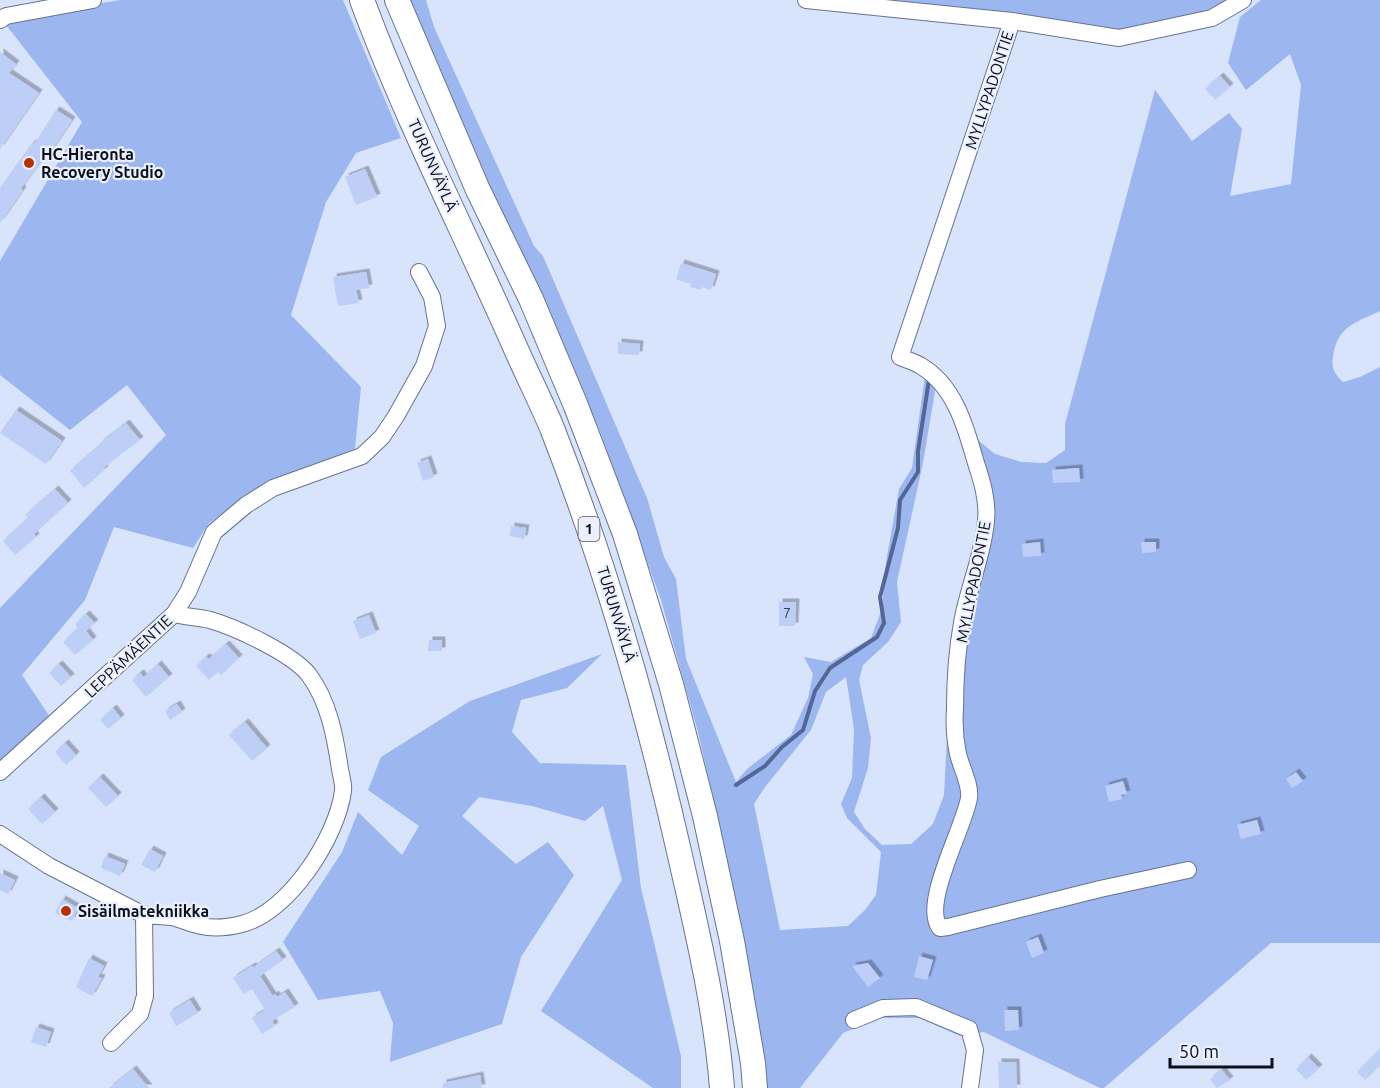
<svg xmlns="http://www.w3.org/2000/svg" width="1380" height="1088" font-family="Ubuntu,sans-serif">
  <style>
    .green { fill: #9cb6ef; fill-rule: evenodd }
    .lines { fill: none; stroke-linecap: round; stroke-linejoin: round }
    .stream { stroke: #536796; stroke-width: 4 }
    .building { fill: #bdcff7; filter: url(#shadow) }
    .minor-casing { stroke: #67748f; stroke-width: 18 }
    .highway-casing { stroke: #67748f; stroke-width: 26 }
    .minor { stroke: #fff; stroke-width: 16 }
    .highway { stroke: #fff; stroke-width: 24 }
    .poi-dot { fill: #b93000; stroke: #eaf0fd; stroke-width: 2 }
    .labels { text-anchor: middle; stroke-width: 4.5; stroke-linejoin: round; paint-order: stroke }
    .number-label { font-size: 14px; fill: #383f51 }
    .shield { fill: #eaf0fd; stroke: #4e525e; stroke-width: 1.5 }
    .shield-label { font-size: 15px; font-weight: bold; fill: #0b0f1a }
    .street-label { font-size: 16px; fill: #0b0f1a; stroke: #eaf0fd }
    .poi-label { font-size: 16px; font-weight: bold; fill: #0b0f1a; stroke: #eaf0fd; text-anchor: start }
  </style>
  <defs>
    <filter id="shadow"><feDropShadow dx="3.5" dy="-3.5" stdDeviation="0" flood-color="#0004"/></filter>
  </defs>
  <rect width="100%" height="100%" fill="#d8e3fc"/>
  <path class="green" d="M120 0H343L401 138 356 153 326 202 291 315 361 387 355 449 265 483 209 523 193 548 114 527 85 600 22 675 50 717 0 762V608L166 435 127 385 70 430 0 375V261L82 122 6 25 27 16Z
    M407 0H426L434 27 534 246 543 256 647 498 664 557 676 579 686 659 736 782 747 769 791 735 808 698 813 674 804 657 831 662 871 638 882 609 886 562 899 489 912 468 925 376 936 385 923 463 897 582 901 622 888 642 863 665 859 680 871 738 868 768 854 812 865 829 882 845 911 844 933 824 944 795 947 737V674L958 616 981 525 973 436 995 454 1021 462 1046 463 1065 450V424L1155 90 1192 141 1229 113 1242 129 1230 196 1291 184 1301 85 1290 54 1246 90 1228 63 1240 17 1261 0H1380V311C1354 323 1337 327 1333 357 1331 368 1335 375 1343 382L1360 377 1380 367V943H1271L1104 1088H1100L984 1032 960 1036 919 1018H880L843 1033 800 1088H764L746 953 725 850 698 732 661 600 599 429 545 306 482 174ZM846 677 854 729 852 778 841 804 847 818 881 852 876 895 865 910 848 926 780 930 754 804 765 787 811 730 826 692Z
    M852 0H1234L1197 15 1117 30Z
    M602 654 567 688 521 700 512 732 540 763 626 765 641 888 681 1056V1088H653L541 1011 622 880 603 806 585 821 532 806 479 797 462 816 516 864 548 842 574 875 521 957 502 1024 390 1062 393 1023 380 991 318 1000 283 942 342 852 358 812 402 855 419 826 368 790 381 757 470 701Z"/>
  <g class="lines">
    <path class="stream" d="M736 785 765 766 782 747 803 730 815 691 830 668 877 637 884 623 880 597 898 528 900 500 918 472V451L929 380"/>
  </g>
  <path class="building" d="M0 52 16 64 9 73 39 93 0 149Z
    M1220 76 1230 87 1215 100 1205 89Z
    M56 110 72 120 52 150 50 149 21 188 23 190 0 223V188L32 143 34 144Z
    M365 169 377 197 356 205 345 177Z
    M681 263 716 274 711 290 702 287 701 290 690 287 691 284 676 279Z
    M366 272 369 288 356 290 359 303 338 306 333 277Z
    M618 342 640 344 639 355 618 354Z
    M16 410 62 441 46 464 0 433Z
    M126 423 140 440 104 467 105 469 84 488 70 471 101 444 100 443Z
    M428 459 434 477 423 481 417 463Z
    M1079 468 1080 482 1053 483 1052 470Z
    M55 489 68 503 34 534 36 537 15 555 3 541 28 518 25 515Z
    M511 526 526 528 524 539 510 536Z
    M1040 542 1041 556 1023 557 1022 544Z
    M1141 542H1156V552L1142 553Z
    M779 602H796L795 626H779Z
    M86 614 95 623 86 631 93 640 75 655 63 642 78 628 75 624Z
    M369 615 376 633 360 639 353 621Z
    M429 640H442V651H428Z
    M226 644 239 658 221 675 218 672 209 680 196 666 206 657 209 659Z
    M59 664 71 677 61 686 49 673Z
    M158 664 169 677 146 697 132 680 140 673 144 677Z
    M177 704 182 712 170 720 165 711Z
    M113 708 121 718 108 729 100 720Z
    M245 722 267 748 252 761 229 735Z
    M65 743 76 755 66 765 55 752Z
    M1296 772 1303 781 1292 788 1286 779Z
    M100 777 118 796 106 807 88 788Z
    M1123 781 1127 794 1121 795 1122 799 1109 802 1105 786Z
    M41 797 55 812 42 824 28 809Z
    M1257 820 1261 834 1241 839 1237 825Z
    M150 849 163 856 155 872 141 865Z
    M105 856 125 864 120 876 101 868Z
    M0 873 15 880 8 894 0 890Z
    M62 899 78 908 72 921 55 913Z
    M1038 937 1044 953 1032 958 1026 942Z
    M276 951 283 960 260 976 273 996 275 994 277 997 285 992 295 1007 272 1021 275 1026 262 1034 252 1018 265 1010 252 989 244 994 233 978 252 966 254 967Z
    M919 956 933 960 927 980 914 977Z
    M89 958 104 966 98 977 102 978 92 996 76 987Z
    M868 963 880 978 868 987 852 966Z
    M190 1000 198 1013 176 1026 169 1013Z
    M1004 1010H1018L1019 1030 1005 1031Z
    M36 1027 51 1032 46 1047 31 1042Z
    M1380 1049V1065L1365 1080 1357 1072Z
    M1308 1057 1319 1068 1306 1080 1296 1069Z
    M998 1062H1016L1017 1088H999Z
    M133 1069 149 1088H109Z
    M1222 1070 1230 1080 1217 1088 1210 1079Z
    M480 1075 482 1088H443V1083Z"/>
  <g class="lines">
    <defs>
      <path id="minor" d="M806 0 1012 21 1119 38 1212 18 1243 0
        M0 20 6 16 93 0
        M1012 21 900 357C907 360 915 362 921 366 955 386 966 428 976 463 982 481 988 501 986 521 983 556 968 588 962 623 957 650 955 681 955 709 954 723 955 740 958 754 961 767 971 785 969 798 964 828 921 904 940 928L948 927 1100 889 1188 870
        M0 772 174 614 188 592 214 532 246 505 273 488 362 456 382 437 396 416 424 366 437 326 432 297 419 272
        M0 834 49 866 144 915 145 996 140 1014 111 1043
        M144 915C153 916 162 916 171 917 181 919 191 924 201 926 214 929 230 927 242 924 289 912 337 837 343 791 344 784 341 776 340 769 335 736 329 702 309 675 293 654 235 627 210 620 198 617 186 617 174 614
        M854 1020 883 1008 916 1007 969 1029 975 1050 970 1088"/>
      <path id="highway" d="M362 0C406 119 465 233 516 349 528 376 541 402 552 428 607 569 648 713 681 860 698 935 716 1011 722 1088
        M397 0 478 190 531 299 576 406 625 534 671 684 705 816 732 941 753 1063 755 1088"/>
    </defs>
    <use href="#minor" class="minor-casing"/>
    <use href="#highway" class="highway-casing"/>
    <use href="#minor" class="minor"/>
    <use href="#highway" class="highway"/>
  </g>
  <g class="poi-dot">
    <circle cx="29" cy="163" r="6"/>
    <circle cx="66" cy="911" r="6"/>
  </g>
  <g class="labels">
    <g class="number-label">
      <text x="787" y="618">7</text>
    </g>
    <rect class="shield" x="578.5" y="517" width="21" height="24" rx="4.5"/>
    <g class="shield-label">
      <text x="589" y="534">1</text>
    </g>
    <g class="street-label">
      <text transform="translate(989 90) rotate(-72)" y="6">MYLLYPADONTIE</text>
      <text transform="translate(433 165) rotate(66)" y="6">TURUNVÄYLÄ</text>
      <text transform="translate(973 582) rotate(-79)" y="6">MYLLYPADONTIE</text>
      <text transform="translate(617 614) rotate(73)" y="6">TURUNVÄYLÄ</text>
      <text transform="translate(128 656) rotate(-43)" y="6">LEPPÄMÄENTIE</text>
    </g>
    <g class="poi-label">
      <text x="41" y="160">HC-Hieronta<tspan x="41" dy="18">Recovery Studio</tspan></text>
      <text x="78" y="917">Sisäilmatekniikka</text>
    </g>
  </g>
  <path d="M1170 1058v9h102v-9" fill="none" stroke="#0b0f1a" stroke-width="3"/>
  <text x="1179" y="1058" font-size="18" fill="#0b0f1a" stroke="#eaf0fd" stroke-width="4.5" paint-order="stroke">50 m</text>
</svg>
